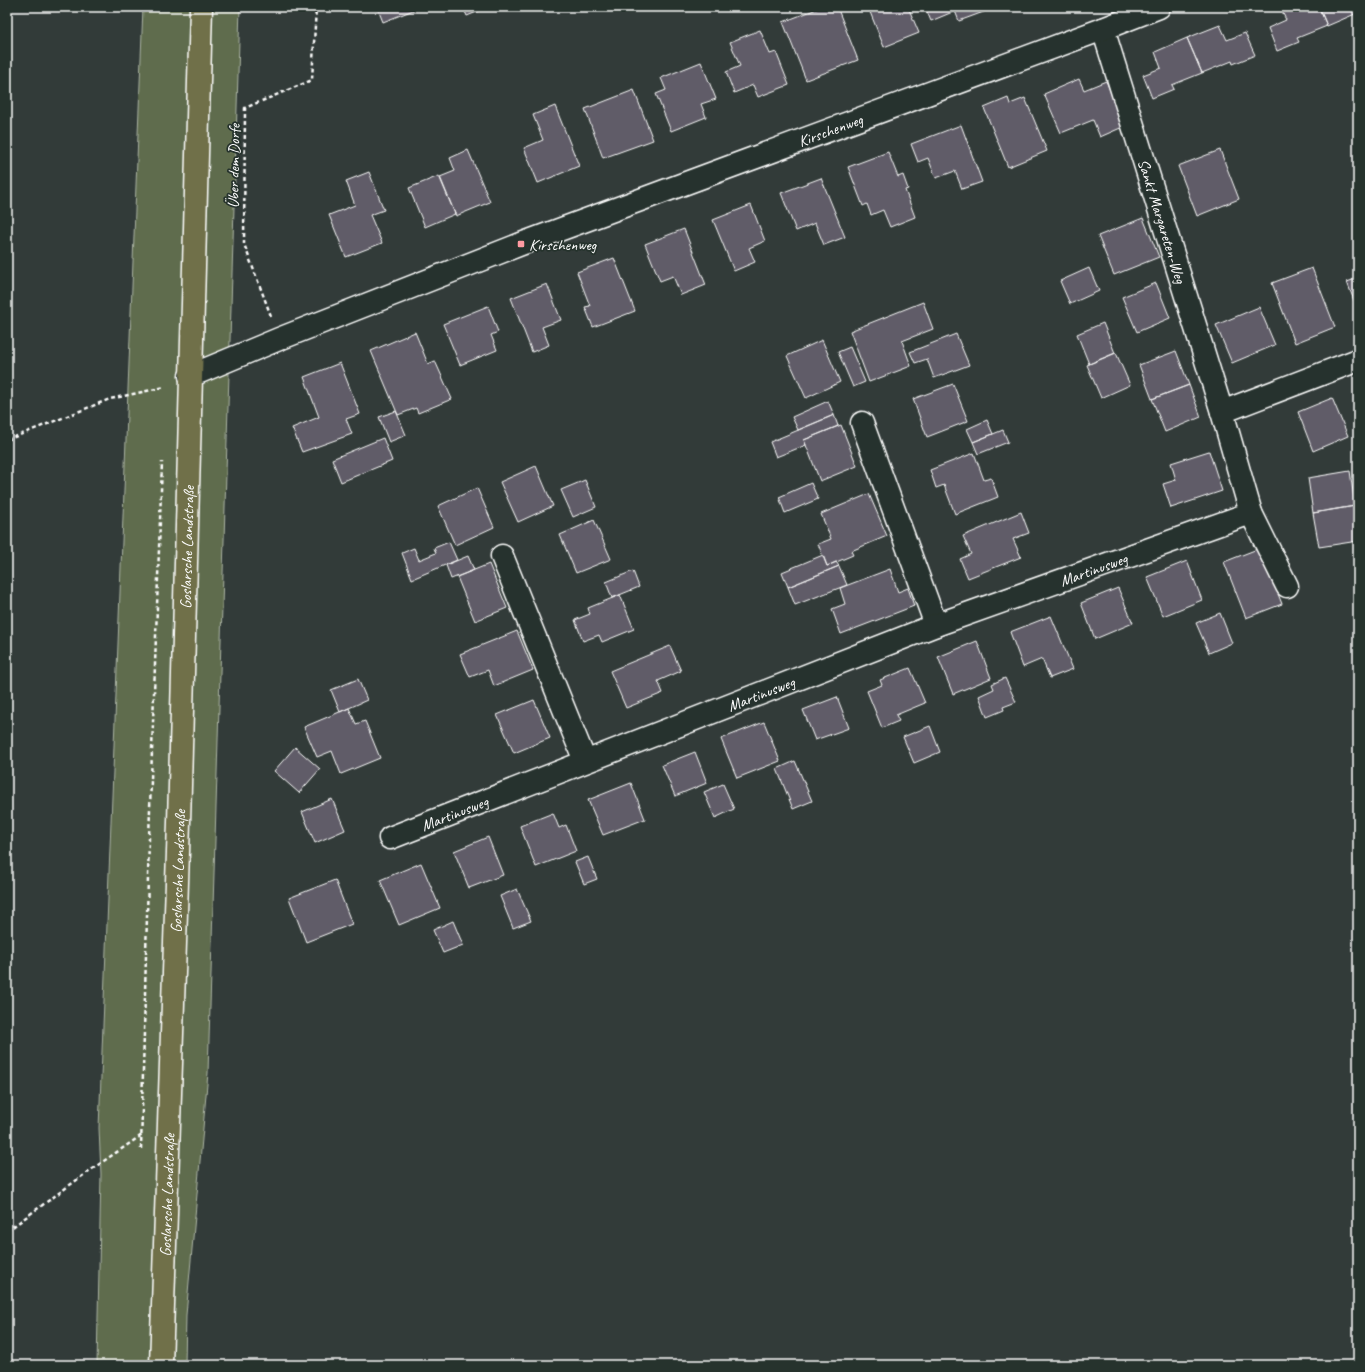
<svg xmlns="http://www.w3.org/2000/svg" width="1365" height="1372" font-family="Caveat,sans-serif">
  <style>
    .green { fill: #5e6c4e; stroke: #aeb6a6 }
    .building { fill: #605c67; stroke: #fff }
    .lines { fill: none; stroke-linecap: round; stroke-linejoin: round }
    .street-casing { stroke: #fff; stroke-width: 25 }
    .primary-casing { stroke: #fff; stroke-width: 25 }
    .path { stroke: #fff; stroke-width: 2.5; stroke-dasharray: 4 3; stroke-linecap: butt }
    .street { stroke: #26332d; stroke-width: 22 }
    .primary { stroke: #70704a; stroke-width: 22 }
    .poi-dot { fill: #ff9aa2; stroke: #26332d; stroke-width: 1.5 }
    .labels { text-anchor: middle; stroke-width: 3.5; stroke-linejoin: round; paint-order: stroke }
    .street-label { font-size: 16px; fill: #fff; stroke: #26332d }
    .poi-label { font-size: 16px; fill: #fff; stroke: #26332d; text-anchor: start }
  </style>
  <rect width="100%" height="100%" fill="#323b39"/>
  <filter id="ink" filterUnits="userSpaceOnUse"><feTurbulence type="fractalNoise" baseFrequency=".025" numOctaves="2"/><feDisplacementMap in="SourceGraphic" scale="8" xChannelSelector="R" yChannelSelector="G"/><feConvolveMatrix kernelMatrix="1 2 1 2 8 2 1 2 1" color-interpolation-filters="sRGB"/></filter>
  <g filter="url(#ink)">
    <path class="green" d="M143 7H240L208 1073 186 1315 185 1365H97L101 1174 99 1128Z"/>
    <path class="building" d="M377 7H421L383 22Z
      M463 7H489L467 16Z
      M822 7H837L858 60 806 80 783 22Z
      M868 7H908L919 33 884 47Z
      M925 7H997L959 21 955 11 931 21Z
      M1280 7H1319L1327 26 1297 38 1299 42 1277 51 1268 28 1286 20Z
      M1319 7H1358V21L1355 14 1327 26Z
      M1220 25 1227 40 1245 33 1255 55 1233 64 1232 61 1202 73 1187 38Z
      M760 30 770 54 776 52 789 85 758 97 753 85 734 93 726 72 740 66 730 42Z
      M1187 38 1202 73 1172 85 1174 89 1152 98 1143 75 1161 68 1155 52Z
      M701 62 716 99 701 104 706 117 671 131 656 94 666 90 661 78Z
      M1079 79 1084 90 1106 81 1125 126 1100 137 1093 120 1061 133 1044 94Z
      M634 90 653 140 603 158 585 109Z
      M1008 98 1010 104 1025 98 1047 151 1008 167 984 108Z
      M555 106 579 166 538 183 524 148 543 140 533 115Z
      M961 125 982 182 962 189 955 171 936 178 928 158 918 162 911 144Z
      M468 150 490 202 456 216 440 177 455 171 450 158Z
      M1220 150 1239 199 1197 216 1178 166Z
      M888 152 898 177 903 175 908 189 905 190 915 217 890 227 883 210 871 215 867 204 863 206 848 167Z
      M369 172 384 210 370 215 382 243 346 257 329 215 355 205 346 181Z
      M439 176 455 214 425 227 409 188Z
      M821 178 845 237 824 245 815 223 796 231 781 193Z
      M751 205 765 241 749 248 755 262 734 271 713 220Z
      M1143 218 1159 257 1114 275 1098 236Z
      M684 229 706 285 681 295 673 276 660 281 645 244Z
      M614 258 635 311 593 327 585 307 590 306 577 272Z
      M1089 268 1099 291 1070 304 1060 281Z
      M1312 268 1335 327 1295 343 1272 283Z
      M1358 278V311L1347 282Z
      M1156 283 1170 318 1137 332 1122 297Z
      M547 284 561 320 542 327 549 345 532 352 511 298Z
      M923 302 933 329 902 341 911 366 869 382 850 331Z
      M488 306 498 332 491 335 497 350 460 365 443 324Z
      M1259 307 1275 345 1232 363 1216 325Z
      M1103 323 1115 353 1089 364 1077 334Z
      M415 332 428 364 435 361 452 399 418 413 416 408 398 415 371 351Z
      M956 334 969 365 934 378 927 359 915 363 910 352Z
      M822 340 840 382 806 398 787 356Z
      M850 347 865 382 853 387 838 352Z
      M1176 351 1189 385 1152 399 1139 365Z
      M1116 353 1130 385 1101 398 1087 365Z
      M340 363 360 414 346 419 352 434 302 452 292 428 319 417 304 377Z
      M953 384 968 421 927 437 913 399Z
      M1189 385 1201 417 1165 432 1152 399Z
      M1332 398 1348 436 1313 451 1298 412Z
      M828 401 834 415 798 430 792 417Z
      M396 411 406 435 389 442 379 417Z
      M834 415 838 426 804 440 806 445 776 457 770 442Z
      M987 420 993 434 973 442 967 429Z
      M841 425 857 466 820 481 804 440Z
      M1003 430 1008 442 978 454 973 442Z
      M383 438 392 461 341 482 332 459Z
      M1209 451 1222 491 1171 508 1163 484 1176 480 1171 463Z
      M974 453 984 480 991 478 998 497 955 514 944 485 936 488 930 470Z
      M536 466 553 506 518 522 500 482Z
      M1350 471 1355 506 1313 513 1308 478Z
      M585 480 596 507 573 517 561 490Z
      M811 483 818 499 785 513 779 497Z
      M477 488 494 527 455 545 438 506Z
      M869 494 887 536 851 551 853 555 827 566 818 544 831 539 821 514Z
      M1355 506 1358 521V541L1319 547 1313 513Z
      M1021 512 1029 533 1013 539 1021 557 968 578 960 559 971 554 963 536Z
      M594 520 611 559 576 573 560 535Z
      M449 542 457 560 412 579 402 553 414 548 419 560 436 553 434 548Z
      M1260 548 1282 604 1246 618 1224 562Z
      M823 555 827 566 836 562 839 566 788 587 782 572Z
      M468 556 474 570 451 579 446 565Z
      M1187 561 1202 600 1163 616 1147 577Z
      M489 564 507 608 475 621 457 577Z
      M839 566 847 585 795 605 788 587Z
      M890 569 898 592 908 588 914 606 841 634 832 609 845 604 840 588Z
      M633 571 639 587 612 598 606 582Z
      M1118 588 1133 623 1095 639 1081 603Z
      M620 595 634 629 602 642 599 635 583 641 575 620 590 614 588 608Z
      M1220 613 1232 643 1209 653 1196 623Z
      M1051 616 1073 669 1050 678 1042 659 1023 667 1010 632Z
      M517 631 533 670 494 686 488 670 470 677 460 654Z
      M977 641 991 678 953 694 938 657Z
      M670 646 681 671 658 681 663 693 626 708 610 671Z
      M910 668 925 703 896 715 899 721 882 728 867 691 882 685 880 680Z
      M1005 678 1016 702 1003 707 1004 710 987 717 979 696 994 689 992 684Z
      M358 679 367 700 340 712 331 690Z
      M837 697 849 728 815 740 803 710Z
      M534 700 550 738 514 753 497 715Z
      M349 708 356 724 365 721 380 758 341 774 332 751 317 757 304 727Z
      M764 722 780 761 737 778 721 739Z
      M930 726 940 752 914 763 903 737Z
      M295 747 320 769 299 793 274 771Z
      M695 752 707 783 675 796 662 765Z
      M795 761 812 801 793 809 777 769Z
      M631 783 645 819 603 835 588 800Z
      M723 784 734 809 715 818 704 792Z
      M332 799 345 830 315 843 302 812Z
      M553 813 559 828 566 825 576 851 536 867 520 826Z
      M488 837 503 875 469 888 454 851Z
      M588 857 597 879 584 884 575 862Z
      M421 863 440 908 399 925 380 880Z
      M335 880 352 924 306 942 289 898Z
      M517 889 531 921 513 928 500 896Z
      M453 921 463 945 443 953 433 930Z
      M198 1363H236V1365H198Z"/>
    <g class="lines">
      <defs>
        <g id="street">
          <path id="s1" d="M1103 29 1222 412 1251 513 1287 586"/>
          <path id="s2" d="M190 376 279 339 521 244 1103 29 1159 7"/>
          <path d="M1222 412 1358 360"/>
          <path d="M862 423 936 625"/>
          <path d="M502 556 585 761"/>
          <path id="s3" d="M390 838 936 625 1251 513"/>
        </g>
        <g id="primary">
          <path id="s4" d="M161 1365 179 822 201 7"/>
        </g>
      </defs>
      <use href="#street" class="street-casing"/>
      <use href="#primary" class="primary-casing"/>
      <path class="path" d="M271 316 244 244 245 108 312 80 316 7
        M7 440 110 399 165 387
        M141 1149 149 838 162 462
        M7 1231 89 1171 142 1135"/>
      <use href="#street" class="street"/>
      <use href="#primary" class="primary"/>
    </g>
  </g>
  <rect class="poi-dot" x="517" y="240" width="8" height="8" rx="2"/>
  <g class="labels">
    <g class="street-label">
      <text dy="6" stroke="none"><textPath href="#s2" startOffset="686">Kirschenweg</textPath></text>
      <text transform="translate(233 166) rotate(-89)" y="6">Über dem Dorfe</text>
      <text dy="6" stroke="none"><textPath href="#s1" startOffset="201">Sankt Margareten-Weg</textPath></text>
      <text dy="6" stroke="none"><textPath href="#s4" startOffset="818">Goslarsche Landstraße</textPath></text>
      <text dy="6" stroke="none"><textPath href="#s3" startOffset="753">Martinusweg</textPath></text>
      <text dy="6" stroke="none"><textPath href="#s3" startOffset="398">Martinusweg</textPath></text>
      <text dy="6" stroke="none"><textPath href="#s3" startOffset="69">Martinusweg</textPath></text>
      <text dy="6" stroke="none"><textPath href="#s4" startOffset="494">Goslarsche Landstraße</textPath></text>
      <text dy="6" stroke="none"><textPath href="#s4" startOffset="170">Goslarsche Landstraße</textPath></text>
    </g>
    <g class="poi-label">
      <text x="529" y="250">Kirschenweg</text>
    </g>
  </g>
  <rect width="1365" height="1372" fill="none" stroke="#26332d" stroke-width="24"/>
  <rect x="12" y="12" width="1341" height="1348" fill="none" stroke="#fff" stroke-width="1.5" filter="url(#ink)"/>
</svg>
